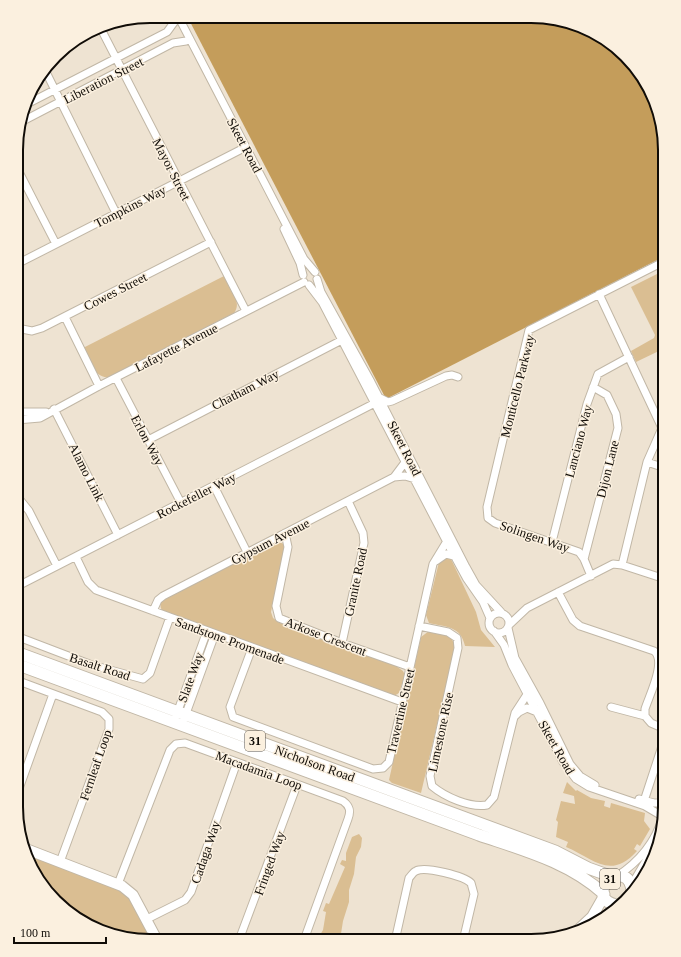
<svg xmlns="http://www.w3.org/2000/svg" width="681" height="957" font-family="'Times New Roman',serif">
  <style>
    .green { fill: #dabe92 }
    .forest { fill: #c49d5b }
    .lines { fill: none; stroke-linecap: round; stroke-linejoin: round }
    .stream { stroke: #6bcbe1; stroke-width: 2 }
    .street-casing { stroke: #c1b7a6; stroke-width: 9 }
    .secondary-casing { stroke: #c1b7a6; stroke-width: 12 }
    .primary-casing { stroke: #c1b7a6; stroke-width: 13 }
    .street { stroke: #fff; stroke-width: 7 }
    .secondary { stroke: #fff; stroke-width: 10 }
    .primary { stroke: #fff; stroke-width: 11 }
    .labels { text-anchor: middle; stroke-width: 3; stroke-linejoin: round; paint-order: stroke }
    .shield { fill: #fbf0df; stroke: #565048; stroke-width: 1 }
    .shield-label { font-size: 12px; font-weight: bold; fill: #100c07 }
    .street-label { font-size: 13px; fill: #100c07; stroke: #fbf0df }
    .rim { fill: none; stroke: #100c07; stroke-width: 2 }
  </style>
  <rect width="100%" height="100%" fill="#eee3d2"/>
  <path class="green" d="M665 270V352L663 349 636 362 631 351 654 338 655 335 631 287Z
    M224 276C229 286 243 302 234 313L109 377C94 379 89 359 83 348Z
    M276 541 284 544V550L271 612 273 618 278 622 396 666 403 671 405 675 399 693 394 696 164 613C160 608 159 604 163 599Z
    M444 559H451L476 612 481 630 495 647 465 646C461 626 446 627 429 623L426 615 439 562Z
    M429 631C441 633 453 633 455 648L421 793 392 783 389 780 421 637Z
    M567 782 576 791 577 790 591 798 605 801 604 806 610 808 611 803 645 813 644 821 650 829 640 846 637 844 634 849 637 851C610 881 593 858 566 847L568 842 556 837 558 822 556 820 561 801 575 804 574 796 563 793Z
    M359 834 362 838 361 847 356 857 354 874 349 890V902L343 921 340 940H317L323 930 326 912 323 911 326 903 329 904 345 867 340 864 342 860 346 861V853L352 837Z
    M27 854 114 886 129 897 147 930 144 940H133L75 918 30 866Z"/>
  <path class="forest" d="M187 16 549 17 612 44 651 91 665 150V256L386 399Z"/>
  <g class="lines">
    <path class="stream" d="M665 331C660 321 659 313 665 303"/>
    <defs>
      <path id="street" d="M178 16 304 259 315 272
        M100 27 246 311
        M45 70 116 213
        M27 104 167 32 175 21
        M21 122 173 43 186 41
        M17 168 56 244
        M284 229 300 263 303 275
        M17 264 242 149
        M317 279 321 292 371 382 466 567 476 585 501 612
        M309 285 322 302 450 548 467 579 483 602 490 618
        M599 294 662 428 665 429
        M65 317 99 386
        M17 328 32 331 42 328 211 242
        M116 378 181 503
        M380 398 388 402 392 401 446 376 452 375 458 377
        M54 409 118 535
        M17 412H46
        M17 420 40 418 99 386 304 282
        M148 440 342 340
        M647 462 665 468
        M394 477 405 476 415 479
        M214 486 247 552
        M17 496 29 511 57 566
        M285 533 288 547 276 606 279 618 342 643 410 667
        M552 542 587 404 598 374 629 357
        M76 557 88 582 96 590 402 702
        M584 559 618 428 616 414 607 395 593 387
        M436 561 446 554 454 556
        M622 565 647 462 662 428
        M591 576 584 559 579 552 495 523 488 518 487 507 529 330 665 261
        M16 587 375 403
        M558 592 573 620 580 626 654 651C667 661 649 696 645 709V716
        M153 611 158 600 163 596 394 477 406 461
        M489 623a10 10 0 1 1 20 0a10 10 0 1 1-20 0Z
        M509 625 527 608 613 564 622 565 665 579
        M419 626 448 632 457 638 458 648 430 776 432 786C445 797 470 808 487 805L494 797 515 713 528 693
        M508 628 515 658 540 703 570 764 580 776 595 785
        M494 631 504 645 512 665 563 762 576 779 589 787 645 806 662 816
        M16 636 92 665 143 679 150 673 170 617
        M342 643 364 543 363 533 348 501
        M252 648 230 707 233 717 373 769 383 768 389 762 433 564 447 541
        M16 680 102 712 109 719V729L60 862
        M611 707 645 716 651 723 665 729
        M176 716 207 631
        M515 716 519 712 527 708 537 712
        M184 719 215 634
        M16 797 53 694
        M639 799 654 803H665
        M644 801 665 737
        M617 876C639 862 655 842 663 817
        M118 884 170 750 176 744 185 743 343 801C350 806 351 811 348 819L304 940
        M631 886 654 847
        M147 919 185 900 191 892 237 762
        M239 940 297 785
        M395 941 409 878C411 876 413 872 416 871 425 866 464 876 471 883L474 894 463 941"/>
      <path id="secondary" d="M26 849 122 886 133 895 157 940
        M578 930 592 917 604 896"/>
      <path id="primary" d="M16 652 555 851 588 868 613 877
        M16 664 479 835C523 850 569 862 604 894
        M616 905C580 896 628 854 632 891"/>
    </defs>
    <use href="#street" class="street-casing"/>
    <use href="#secondary" class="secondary-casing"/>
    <use href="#primary" class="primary-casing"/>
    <use href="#street" class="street"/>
    <use href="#secondary" class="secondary"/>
    <use href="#primary" class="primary"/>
  </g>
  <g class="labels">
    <g class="shield">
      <rect x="245" y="731" width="20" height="20" rx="3"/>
      <rect x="600" y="869" width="20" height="20" rx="3"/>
    </g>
    <g class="shield-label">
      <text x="255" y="745">31</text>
      <text x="610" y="883">31</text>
    </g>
    <g class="street-label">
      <text transform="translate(103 80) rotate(-27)" y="5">Liberation Street</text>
      <text transform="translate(245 145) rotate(62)" y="5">Skeet Road</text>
      <text transform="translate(172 169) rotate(63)" y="5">Mayor Street</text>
      <text transform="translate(130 206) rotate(-27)" y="5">Tompkins Way</text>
      <text transform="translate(115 291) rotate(-27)" y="5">Cowes Street</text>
      <text transform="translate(176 347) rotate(-27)" y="5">Lafayette Avenue</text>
      <text transform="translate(517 386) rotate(-76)" y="5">Monticello Parkway</text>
      <text transform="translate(245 389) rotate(-27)" y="5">Chatham Way</text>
      <text transform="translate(148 440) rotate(62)" y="5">Erlon Way</text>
      <text transform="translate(578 441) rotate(-75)" y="5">Lanciano Way</text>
      <text transform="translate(405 448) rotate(63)" y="5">Skeet Road</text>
      <text transform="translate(607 469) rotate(-76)" y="5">Dijon Lane</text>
      <text transform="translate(87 472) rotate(63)" y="5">Alamo Link</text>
      <text transform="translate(196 495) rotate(-27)" y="5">Rockefeller Way</text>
      <text transform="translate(535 536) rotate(19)" y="5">Solingen Way</text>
      <text transform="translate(270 541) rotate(-27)" y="5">Gypsum Avenue</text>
      <text transform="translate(355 582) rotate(-78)" y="5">Granite Road</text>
      <text transform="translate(326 636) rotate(21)" y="5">Arkose Crescent</text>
      <text transform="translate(230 640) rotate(20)" y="5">Sandstone Promenade</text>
      <text transform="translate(100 666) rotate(18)" y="5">Basalt Road</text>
      <text transform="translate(190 677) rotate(-70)" y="5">Slate Way</text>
      <text transform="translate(400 711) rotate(-77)" y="5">Travertine Street</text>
      <text transform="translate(440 732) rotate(-78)" y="5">Limestone Rise</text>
      <text transform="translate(557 747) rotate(60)" y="5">Skeet Road</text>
      <text transform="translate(315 763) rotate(20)" y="5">Nicholson Road</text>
      <text transform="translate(95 765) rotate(-71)" y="5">Fernleaf Loop</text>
      <text transform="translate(259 770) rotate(20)" y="5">Macadamia Loop</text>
      <text transform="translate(205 852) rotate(-71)" y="5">Cadaga Way</text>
      <text transform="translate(269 863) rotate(-70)" y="5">Fringed Way</text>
    </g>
  </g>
  <path d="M0 0H681V957H0ZM150 23H531A127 127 0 0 1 658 150V807A127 127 0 0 1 531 934H150A127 127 0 0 1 23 807V150A127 127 0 0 1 150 23Z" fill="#fbf0df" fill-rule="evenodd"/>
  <path class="rim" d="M150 23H531A127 127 0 0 1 658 150V807A127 127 0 0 1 531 934H150A127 127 0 0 1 23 807V150A127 127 0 0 1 150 23Z"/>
  <path d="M14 937v6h92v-6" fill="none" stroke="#100c07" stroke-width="2"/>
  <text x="20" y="937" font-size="12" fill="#100c07" stroke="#fbf0df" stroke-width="3" paint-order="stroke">100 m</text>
</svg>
